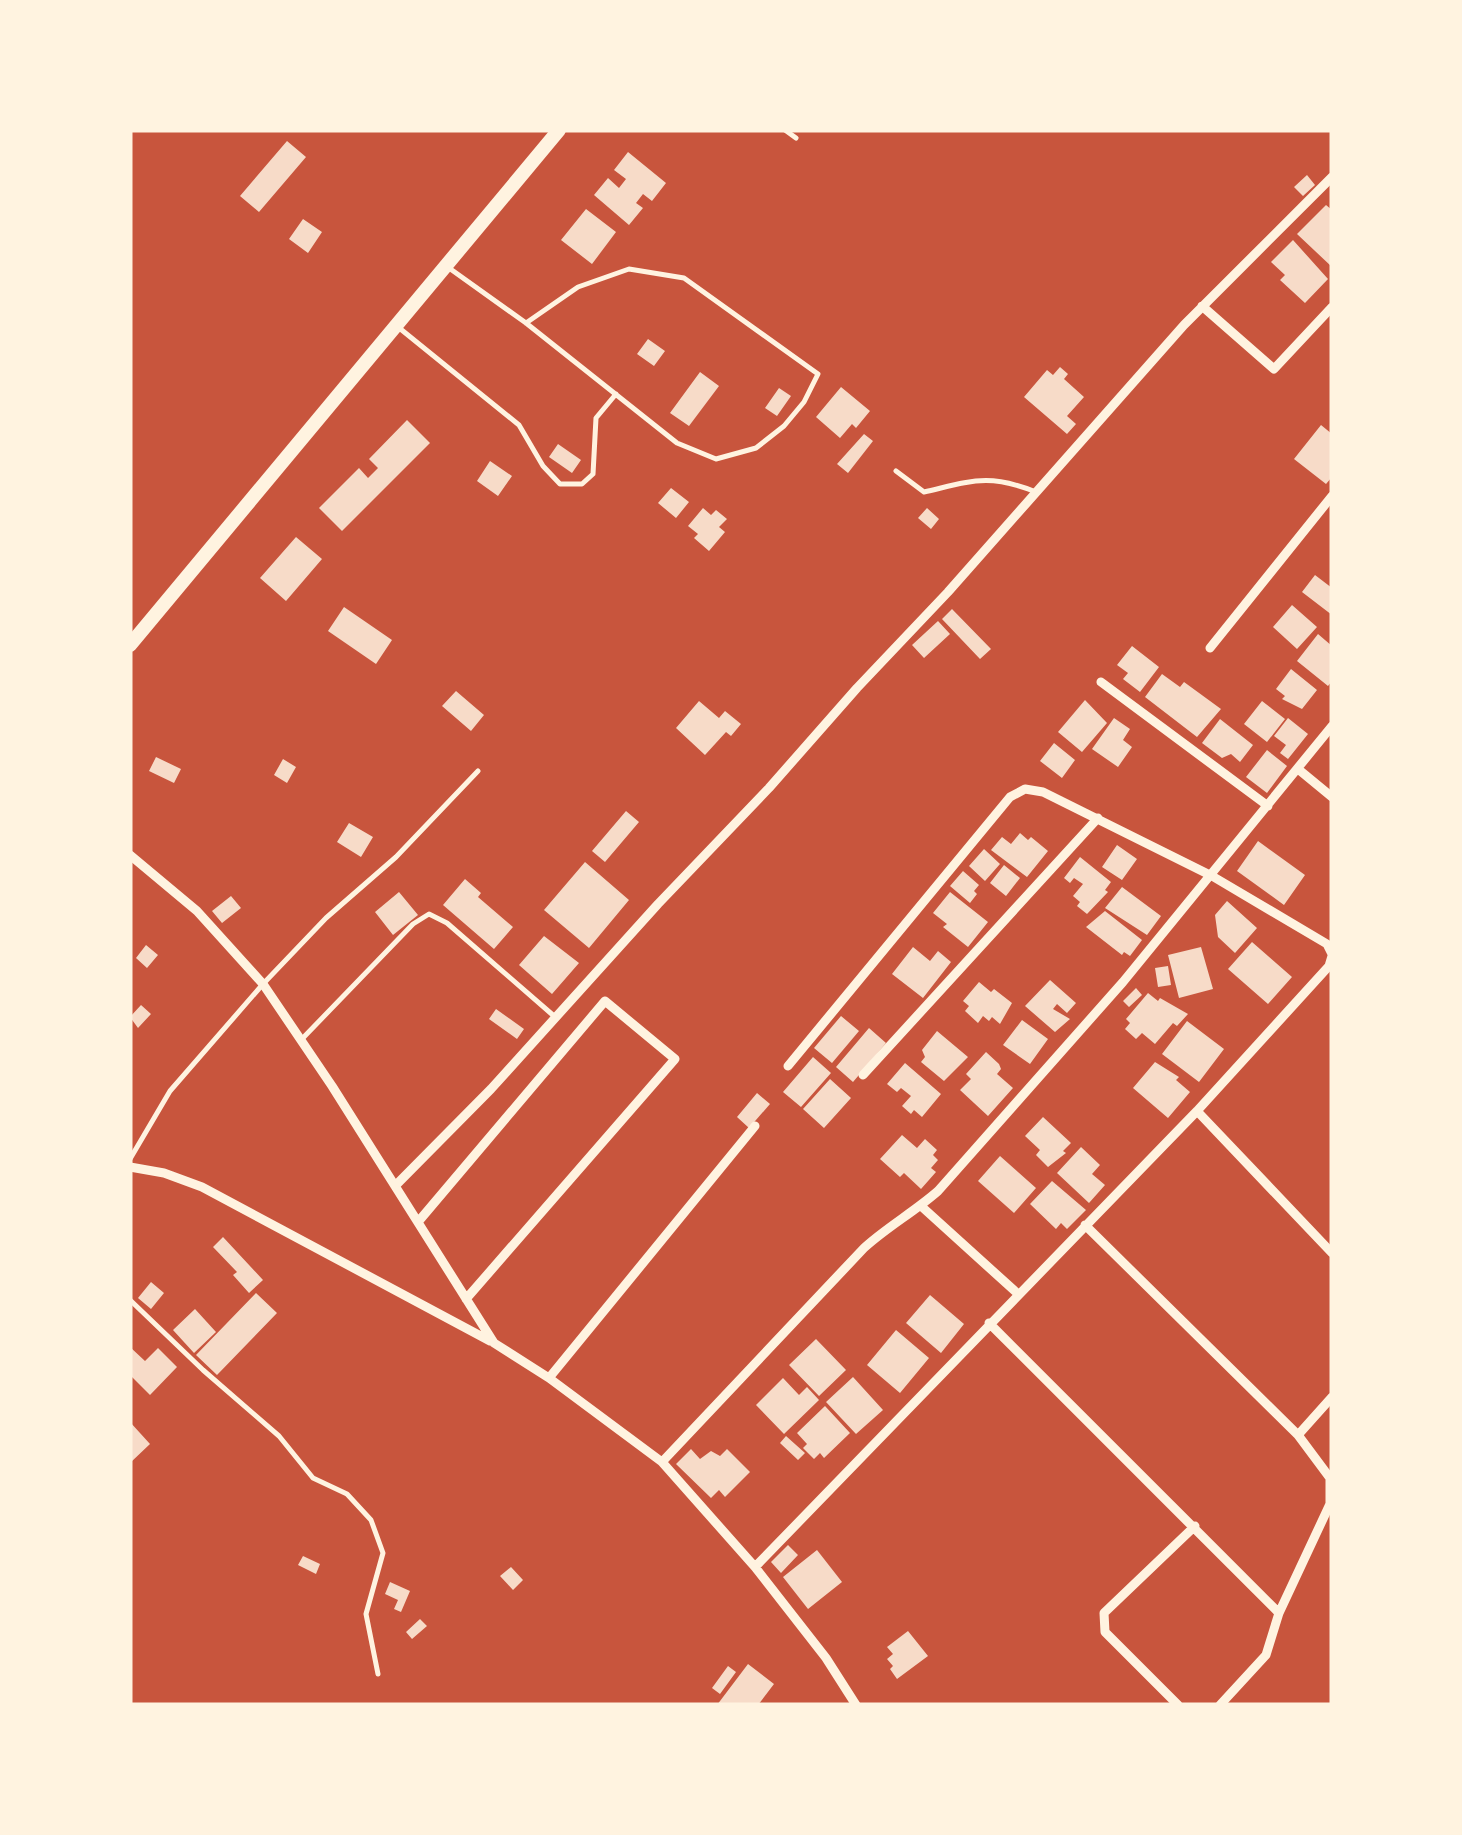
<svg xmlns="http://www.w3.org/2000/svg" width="1462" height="1835" font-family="'Times New Roman',serif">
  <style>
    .building { fill: #f7dbc8 }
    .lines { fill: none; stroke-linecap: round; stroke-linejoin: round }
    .service { stroke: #fff3e0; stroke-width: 5 }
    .minor { stroke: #fff3e0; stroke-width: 9 }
    .primary { stroke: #fff3e0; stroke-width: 14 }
  </style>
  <rect width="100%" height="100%" fill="#c8553d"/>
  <path class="building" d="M287 141 306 157 259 212 240 196Z
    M628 152 666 183 652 201 643 194 636 203 643 208 629 225 594 195 608 178 619 188 626 179 614 170Z
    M1307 175 1315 185 1303 196 1294 187Z
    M1326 205 1332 210V267L1297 234Z
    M586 209 616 232 592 264 561 240Z
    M303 219 322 232 308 253 289 239Z
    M1293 240 1328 279 1305 303 1280 280 1285 275 1271 262Z
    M648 339 665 351 654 366 637 354Z
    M1060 367 1068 374 1064 379 1084 397 1067 416 1076 424 1067 434 1024 397 1047 370 1053 375Z
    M700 372 719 386 689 426 670 413Z
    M841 387 870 411 856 428 852 424 840 438 816 417Z
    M779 388 791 396 777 416 765 408Z
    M407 420 430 443 342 531 319 508 359 468 368 478 378 468 369 459Z
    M1321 425 1332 434V477L1326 484 1294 459Z
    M864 434 873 441 848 473 837 464Z
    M558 444 581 460 572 473 549 457Z
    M490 461 512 476 498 496 477 481Z
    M671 488 689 502 676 518 658 503Z
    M703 508 711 515 716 510 727 519 719 527 725 532 709 551 694 538 698 534 688 526Z
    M927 508 939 519 931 529 918 518Z
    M296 537 322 559 286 601 260 578Z
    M1315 575 1332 588V615L1302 592Z
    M1292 605 1317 627 1297 649 1273 627Z
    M344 607 392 640 376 664 328 631Z
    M952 609 991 649 980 659 942 619Z
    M938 621 950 634 924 658 912 645Z
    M1318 634 1332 646V681L1328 686 1297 661Z
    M1132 646 1159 667 1140 692 1123 679 1128 673 1117 665Z
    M1291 669 1317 690 1302 709 1282 699 1285 696 1276 689Z
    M1162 674 1180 687 1184 682 1221 709 1197 737 1145 697Z
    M456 691 484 715 471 731 442 706Z
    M1085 700 1107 723 1082 752 1058 732Z
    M699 701 719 718 725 711 741 724 731 736 726 732 705 755 676 728Z
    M1262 701 1285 719 1267 742 1244 724Z
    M1114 718 1130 729 1123 740 1132 747 1118 767 1092 749Z
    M1288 718 1308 734 1288 759 1280 753 1286 745 1274 736Z
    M1220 719 1253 745 1240 762 1231 754 1222 758 1202 743Z
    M1054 743 1075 760 1062 778 1040 761Z
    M1267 750 1287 766 1267 793 1246 777Z
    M156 757 181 769 174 783 149 771Z
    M283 759 296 767 287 783 274 775Z
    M626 811 639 822 605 862 592 851Z
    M349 823 373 837 361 857 337 842Z
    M1020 833 1028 840 1031 837 1048 851 1027 877 991 850 1002 837 1011 844Z
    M1258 841 1305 875 1284 905 1237 871Z
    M1117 845 1137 859 1122 880 1102 867Z
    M984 849 1000 864 985 881 969 866Z
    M1080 857 1111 882 1105 890 1108 892 1087 914 1077 906 1080 902 1073 896 1083 884 1074 878 1070 883 1064 878Z
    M585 862 629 900 589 948 544 910Z
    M1004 865 1020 878 1006 896 990 883Z
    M963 871 979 885 974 891 977 894 970 903 950 886Z
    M465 879 481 893 478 897 513 927 494 949 443 905Z
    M1122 887 1161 916 1147 935 1105 908Z
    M399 892 418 915 393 935 375 912Z
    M950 892 988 922 968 947 943 927 947 924 933 913Z
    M231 896 241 908 222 923 212 911Z
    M1227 901 1257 928 1235 953 1218 937 1215 915Z
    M1105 911 1142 940 1130 956 1124 952 1122 955 1086 927Z
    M544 936 579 963 552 994 519 965Z
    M1252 942 1292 977 1268 1004 1228 969Z
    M146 945 158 955 147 968 136 958Z
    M913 947 930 961 938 951 951 962 923 998 892 974Z
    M1201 947 1213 989 1179 998 1168 955Z
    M1168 966 1171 985 1158 987 1155 968Z
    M1050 980 1076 1003 1067 1013 1057 1004 1053 1009 1070 1019 1055 1032 1025 1006Z
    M979 982 991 992 994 989 1012 1003 1000 1024 992 1017 989 1021 983 1016 978 1023 965 1011 969 1006 963 1001Z
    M1136 988 1142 995 1129 1007 1123 1001Z
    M1148 993 1158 1001 1160 998 1188 1014 1177 1026 1173 1023 1155 1044 1142 1033 1136 1039 1125 1029 1130 1023 1126 1019Z
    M141 1005 151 1014 138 1028 130 1017Z
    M496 1009 524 1029 517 1039 489 1019Z
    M841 1016 859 1031 832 1063 814 1048Z
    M1022 1020 1048 1039 1030 1064 1003 1045Z
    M1187 1021 1224 1049 1199 1082 1162 1054Z
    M869 1028 886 1043 853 1082 836 1067Z
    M937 1031 968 1057 944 1081 921 1062 925 1057 922 1050Z
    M986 1052 999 1064 1001 1069 997 1074 1013 1088 988 1116 960 1090 971 1079 966 1074Z
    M813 1057 831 1073 801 1107 783 1092Z
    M1155 1062 1179 1077 1176 1080 1190 1092 1168 1118 1133 1088Z
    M905 1063 941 1094 922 1117 914 1110 911 1114 902 1106 911 1096 901 1088 897 1092 887 1084Z
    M830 1079 851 1098 824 1128 803 1109Z
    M757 1093 770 1104 749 1128 737 1117Z
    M1043 1117 1071 1143 1063 1151 1066 1153 1048 1167 1036 1155 1040 1150 1025 1136Z
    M902 1135 917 1148 925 1139 937 1150 933 1155 938 1160 931 1168 936 1172 921 1189 904 1173 900 1177 880 1159Z
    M1081 1147 1100 1165 1092 1174 1105 1185 1089 1203 1057 1173Z
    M1000 1156 1036 1188 1014 1213 978 1181Z
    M1052 1181 1086 1210 1067 1229 1061 1223 1056 1229 1030 1204Z
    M223 1237 263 1280 249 1293 233 1275 237 1272 213 1247Z
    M151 1282 164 1293 151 1309 138 1298Z
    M256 1293 277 1313 217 1375 196 1355Z
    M930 1295 964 1324 941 1353 906 1323Z
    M195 1309 216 1332 194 1353 173 1330Z
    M896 1330 929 1358 900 1393 867 1365Z
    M816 1339 846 1370 819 1396 789 1365Z
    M130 1347 145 1361 158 1348 177 1367 150 1395 130 1375Z
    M853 1377 883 1410 856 1434 826 1402Z
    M783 1378 799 1395 807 1387 819 1400 784 1434 756 1405Z
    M825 1406 850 1433 824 1458 820 1453 814 1459 803 1448 807 1444 797 1433Z
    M130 1422 150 1444 130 1463Z
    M786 1436 805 1453 798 1460 780 1443Z
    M691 1449 700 1459 711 1451 720 1456 727 1449 750 1472 725 1497 719 1490 711 1498 676 1464Z
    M788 1545 798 1555 781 1573 771 1562Z
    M817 1550 842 1582 808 1609 783 1577Z
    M303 1556 320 1564 316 1574 298 1565Z
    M511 1567 523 1580 513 1590 500 1576Z
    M390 1582 410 1591 401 1612 394 1609 398 1600 385 1594Z
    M420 1619 427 1626 412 1639 406 1632Z
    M908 1631 928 1656 897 1679 890 1669 893 1666 887 1659 893 1654 887 1647Z
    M748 1664 774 1684 758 1705H717Z
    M728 1666 736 1672 720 1694 712 1688Z"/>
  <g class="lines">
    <path class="service" d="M785 130 796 138
      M449 268 526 323 677 443 716 459 756 448 784 426 804 402 818 374 684 278 629 269 578 287 526 323
      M398 327 519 425 543 466 560 484H582L593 474 596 418 616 394
      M896 471 924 492C972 481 988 473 1036 492
      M301 1040 413 924 429 914 447 923 554 1016
      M130 1159 170 1091 263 984 326 918 396 857 478 771
      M130 1300 203 1370 279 1436 313 1478 347 1494 371 1520 383 1553 366 1614 378 1674"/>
    <path class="minor" d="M1202 306 1274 369 1332 307
      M1210 648 1332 496
      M1101 682 1268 806
      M1298 769 1332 797
      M130 855 197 911 263 984 332 1086 494 1343 549 1378 662 1462 755 1567 826 1658 856 1705
      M788 1066 1010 797 1025 789 1043 792 1212 876 1327 944 1332 954
      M863 1075 1098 818
      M1197 1111 1332 1253
      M130 1167 164 1173 202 1187 490 1341
      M396 1185 491 1089 658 904 769 788 857 688 948 592 1184 325 1332 177
      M921 1206 1017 1293
      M418 1222 605 1001 675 1059 466 1299
      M1085 1225 1298 1435 1330 1478V1504L1279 1613 1266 1655 1220 1705
      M989 1323 1279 1613
      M549 1378 755 1126
      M1298 1435 1332 1397
      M662 1462 864 1248C887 1227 914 1212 938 1191L1123 982 1332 726
      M755 1567 1197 1111 1329 966 1332 956
      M1178 1705 1105 1632 1104 1613 1195 1526"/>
    <path class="primary" d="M130 645 559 130"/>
  </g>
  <rect width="1462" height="1835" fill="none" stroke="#fff3e0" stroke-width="265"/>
</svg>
